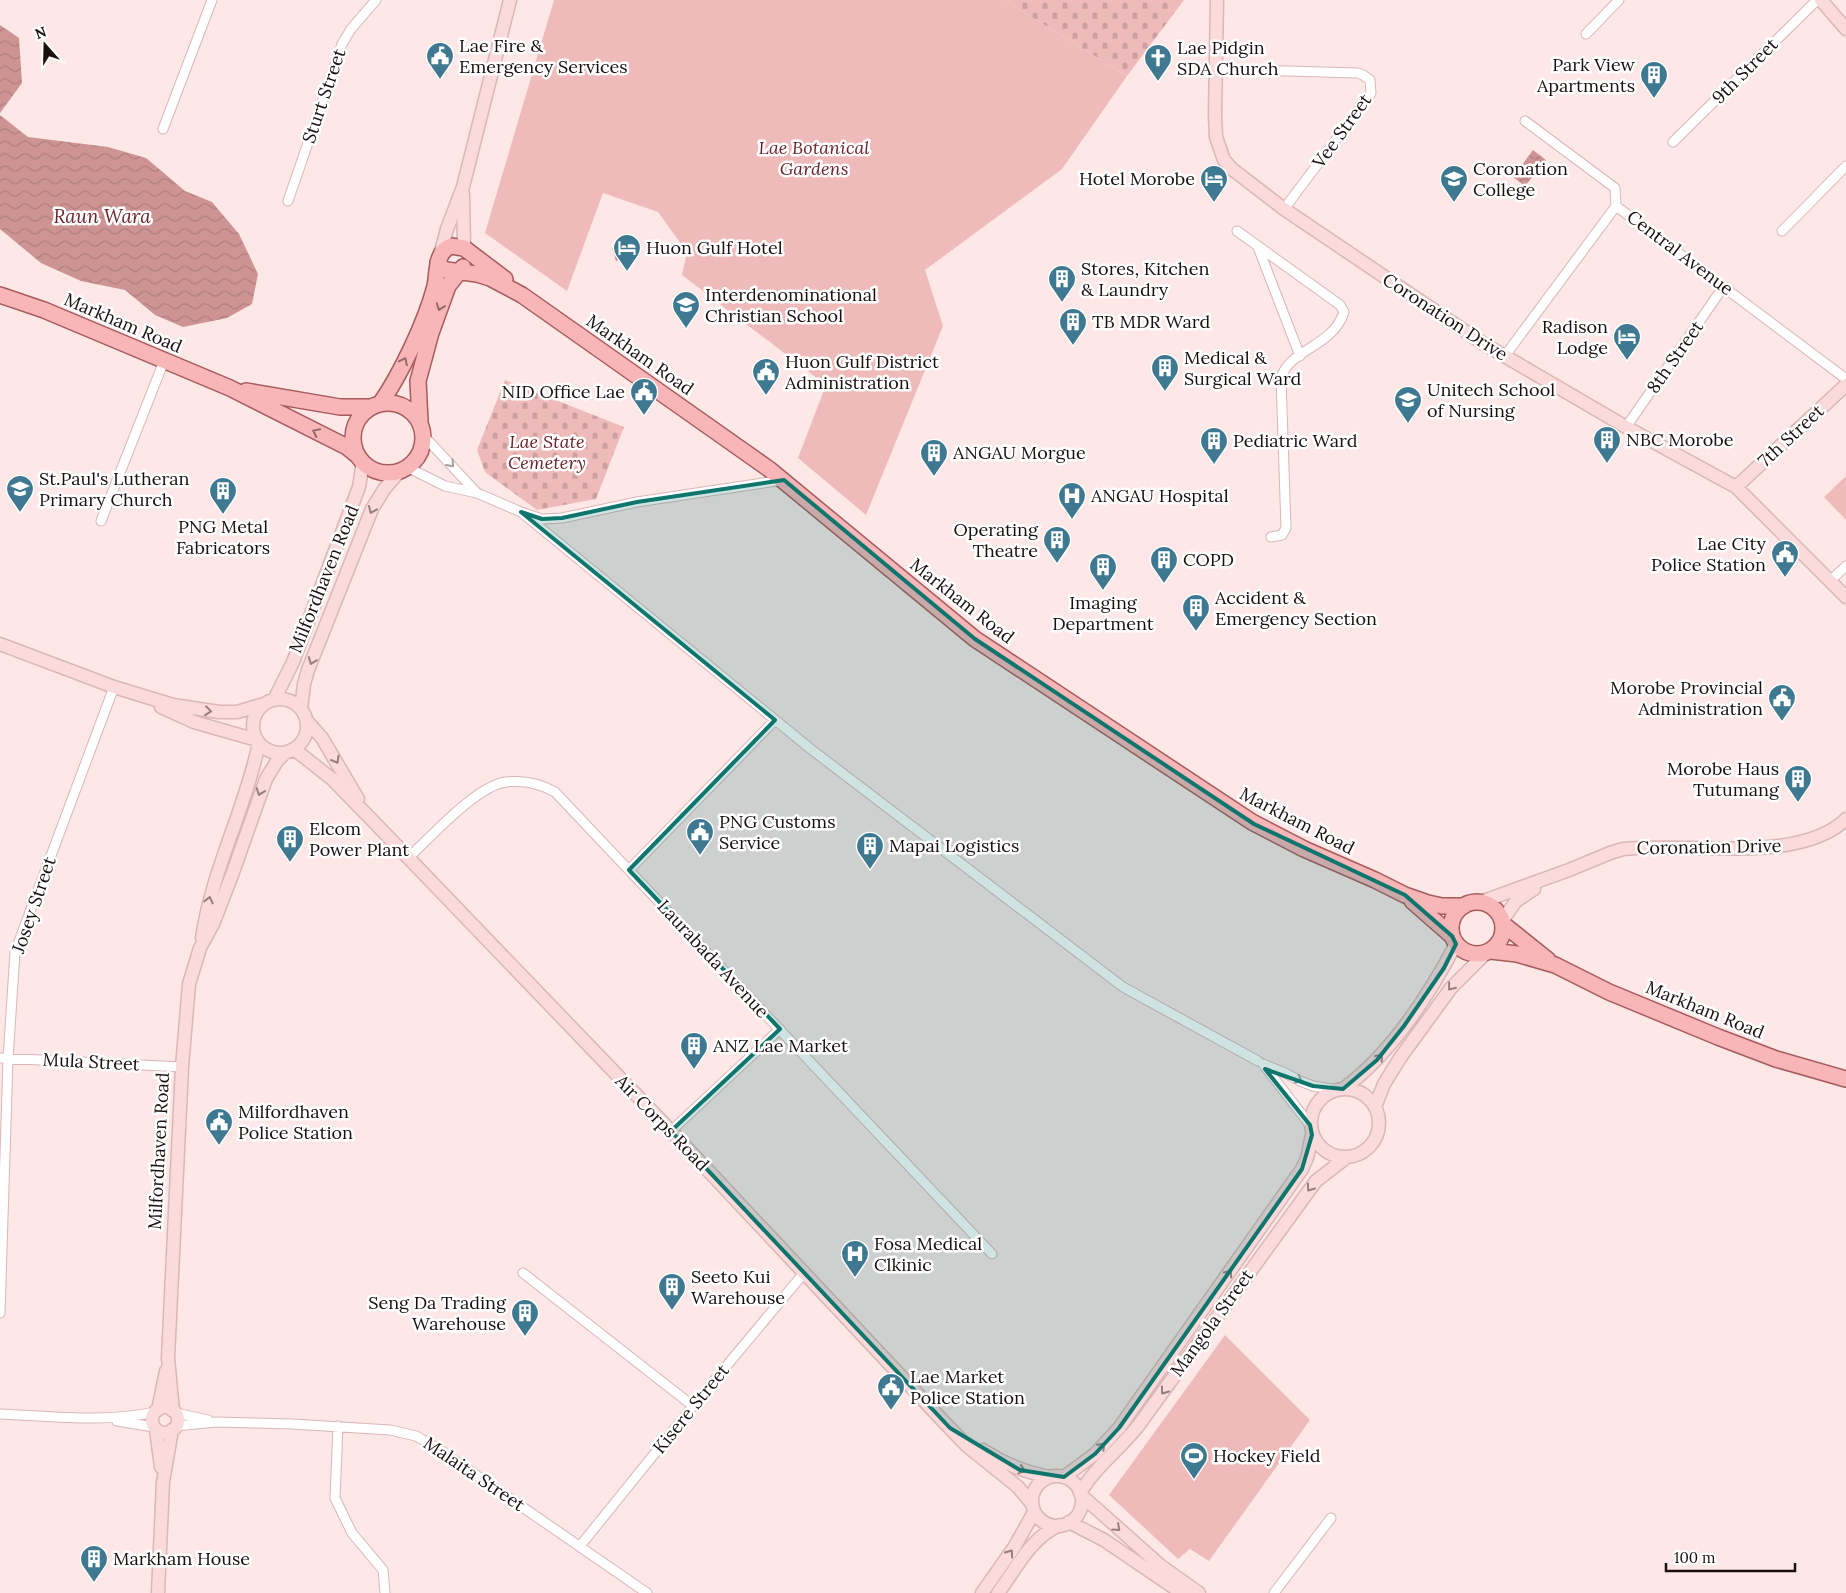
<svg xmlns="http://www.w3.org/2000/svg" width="1846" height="1593" font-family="Lora,serif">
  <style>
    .cemetery { fill: url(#cemetery-stones) }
    .green { fill: #efbbba }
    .water { fill: url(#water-waves) }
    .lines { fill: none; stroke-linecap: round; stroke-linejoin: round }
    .street-casing { stroke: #dab7b6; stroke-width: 11 }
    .secondary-casing { stroke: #dab7b6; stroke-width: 15 }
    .primary-casing { stroke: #a75b5d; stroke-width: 18 }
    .street { stroke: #fff; stroke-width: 9 }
    .secondary { stroke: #fbdadb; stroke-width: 12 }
    .primary { stroke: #f8b6b8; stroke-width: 15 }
    .oneway { stroke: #946a6c }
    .oneway2 { stroke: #a39f9f }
    .oneway3 { stroke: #967e7f }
    .marked { fill: #0f766e; fill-opacity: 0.2; stroke: #0f766e; stroke-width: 4; stroke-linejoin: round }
    .labels { text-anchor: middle; stroke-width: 5; stroke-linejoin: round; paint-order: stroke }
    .poi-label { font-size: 18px; fill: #1a0e0e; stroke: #fff; text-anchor: start }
    .street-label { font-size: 18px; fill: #1a0e0e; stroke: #fff }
    .park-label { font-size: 18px; font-style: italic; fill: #6a2329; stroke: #fff }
    .water-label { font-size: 19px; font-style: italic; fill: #6c242a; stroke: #fff }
  </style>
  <defs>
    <pattern id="cemetery-stones" width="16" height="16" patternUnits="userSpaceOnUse" patternTransform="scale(1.25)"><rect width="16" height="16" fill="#efbbba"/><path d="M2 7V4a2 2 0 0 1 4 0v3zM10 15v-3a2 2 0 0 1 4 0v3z" fill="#cca09f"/></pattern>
    <pattern id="water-waves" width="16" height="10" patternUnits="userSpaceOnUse" patternTransform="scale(1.25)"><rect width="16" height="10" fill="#ce9494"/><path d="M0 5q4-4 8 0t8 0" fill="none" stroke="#b07e7e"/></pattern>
  </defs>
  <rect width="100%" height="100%" fill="#fde7e7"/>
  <path class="cemetery" d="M1004 0H1184L1127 76Z
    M505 380 624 427 596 499 537 510 485 472 477 450Z"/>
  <path class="green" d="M554 0H1004L1127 76 1062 169 925 270 943 326 866 515 798 458 826 385 682 275 687 252 658 212 603 193 567 291 485 233Z
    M1846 476V520L1824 497Z
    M1225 1335 1310 1420 1209 1561 1190 1549 1178 1559 1109 1495Z"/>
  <path class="water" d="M0 25 19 38 22 83 0 113Z
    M0 115 28 137 108 147 146 158 185 191 212 202 239 234 258 274 252 304 227 318 183 327 155 315 125 290 81 281 41 263 0 229Z
    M1533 150 1546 160 1525 186 1513 177Z
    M619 245 623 259 616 261 612 248Z"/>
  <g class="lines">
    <defs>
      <path id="street" d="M1586 34 1619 0
        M1215 69 1358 73 1363 75 1370 80 1371 93 1284 209
        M1525 121 1615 188 1616 206 1846 379
        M163 129 212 0
        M1673 142 1817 0
        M288 201 342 44 351 29 376 0
        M1237 231 1340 305 1344 312C1333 347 1289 349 1281 378L1286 528 1282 535 1271 537
        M1782 231 1846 166
        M1258 247 1300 356
        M1504 357 1616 206
        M1626 427 1724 286
        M423 435 477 493
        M407 467 445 486 477 493 521 512 542 519 562 518 637 502 783 480
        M521 512 812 750 1123 987 1258 1061
        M101 521 164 361
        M1830 581 1846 566
        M408 858C431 837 476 786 506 782 523 780 541 784 555 792L992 1254
        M629 870 775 720
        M0 1058 182 1067
        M1263 1064 1285 1073 1300 1081 1313 1086 1337 1090
        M1263 1064 1310 1125
        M671 1131 780 1029
        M523 1273 693 1406
        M0 1313 8 1059 15 952 114 687
        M176 1413 208 1420
        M0 1414C51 1416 105 1423 155 1412
        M117 1421 154 1427
        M176 1426 216 1422 292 1424 390 1430 416 1436 437 1448 647 1593
        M338 1426 335 1498 352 1533 383 1570 385 1593
        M580 1546 693 1406 804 1273
        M1274 1593 1331 1518"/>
      <path id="secondary" d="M1217 0 1215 115 1216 137 1224 160 1232 169 1284 209 1484 344 1626 427 1736 487 1846 597
        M1821 0 1846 29
        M463 194 464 248
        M440 255 447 229 463 187 510 0
        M1736 487 1846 385
        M0 644 114 687 173 705 219 712H237L264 704
        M253 726a27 27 0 1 1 54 0a27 27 0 1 1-54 0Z
        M274 700 293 662 359 487 363 462
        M161 707 194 722 257 740
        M301 709 304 684 308 670 372 509 385 488 400 471
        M307 721 322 738 358 799
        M294 749 332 779 372 820 671 1131 943 1421 967 1446 1018 1487 1032 1504
        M1478 903 1569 870 1610 853 1623 849C1685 842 1799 865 1846 819
        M1502 921 1516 901 1534 889
        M202 938C212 870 245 810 259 743
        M1311 1123a34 34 0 1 1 68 0a34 34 0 1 1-68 0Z
        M1343 1089C1391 1054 1429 995 1456 944
        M1375 1107 1384 1084 1400 1058 1451 988 1486 953
        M152 1420a13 13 0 1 1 26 0a13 13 0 1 1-26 0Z
        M158 1410 166 1371
        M173 1411 168 1358 182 1067 189 984 200 948 213 924 232 875 266 779 277 761 286 752
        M156 1430 161 1467
        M983 1450C1005 1464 1024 1472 1050 1477
        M1032 1501a25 25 0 1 1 50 0a25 25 0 1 1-50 0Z
        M1064 1477 1095 1454 1119 1428 1302 1169 1307 1158 1312 1135
        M1080 1493C1095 1467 1119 1450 1138 1426L1316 1181 1347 1157
        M1081 1495 1161 1566 1199 1593
        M1069 1522 1104 1540 1182 1593
        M158 1593 163 1482 172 1430
        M982 1593 1015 1546 1034 1512
        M998 1593C1016 1569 1031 1537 1060 1525"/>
      <path id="primary" d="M438 262 442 268 446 270 477 274 490 278 522 295 769 469 975 639 1252 822 1304 849 1375 880 1405 895 1428 903 1442 906H1464
        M0 295 44 310 230 388 347 447 358 456
        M246 391 340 407H372
        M353 438a35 35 0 1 1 70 0a35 35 0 1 1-70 0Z
        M380 404C401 374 426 321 435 286 438 272 435 252 451 246L464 248 505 279
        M420 421 418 381 431 333 448 286 463 267
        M1412 901 1452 936
        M1451 928a26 26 0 1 1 52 0a26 26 0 1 1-52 0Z
        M1503 924 1548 960
        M1491 951 1517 954 1555 965 1609 992 1718 1037 1776 1059 1846 1079"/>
    </defs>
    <use href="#street" class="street-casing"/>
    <use href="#secondary" class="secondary-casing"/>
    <use href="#primary" class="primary-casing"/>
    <use href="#street" class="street"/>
    <use href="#secondary" class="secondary"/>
    <use href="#primary" class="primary"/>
  </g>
  <defs><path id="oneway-chevron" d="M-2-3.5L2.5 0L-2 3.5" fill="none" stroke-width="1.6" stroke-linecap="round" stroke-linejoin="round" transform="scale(1.25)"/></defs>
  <g class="oneway">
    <use href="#oneway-chevron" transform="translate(440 307) rotate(110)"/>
    <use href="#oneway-chevron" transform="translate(404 361) rotate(-64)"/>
    <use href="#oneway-chevron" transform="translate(316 432) rotate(-154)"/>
  </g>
  <g class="oneway2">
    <use href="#oneway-chevron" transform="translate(451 464) rotate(48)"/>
    <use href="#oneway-chevron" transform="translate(1299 1080) rotate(26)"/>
  </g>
  <g class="oneway3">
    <use href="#oneway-chevron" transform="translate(372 510) rotate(113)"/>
    <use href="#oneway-chevron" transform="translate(312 661) rotate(111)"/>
    <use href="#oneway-chevron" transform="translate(208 711) rotate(7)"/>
    <use href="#oneway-chevron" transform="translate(336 760) rotate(60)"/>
    <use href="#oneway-chevron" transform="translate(260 792) rotate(110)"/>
    <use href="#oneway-chevron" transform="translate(209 900) rotate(-77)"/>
    <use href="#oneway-chevron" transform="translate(1451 987) rotate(129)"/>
    <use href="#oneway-chevron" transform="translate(1380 1057) rotate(-49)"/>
    <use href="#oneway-chevron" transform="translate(1310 1188) rotate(126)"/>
    <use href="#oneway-chevron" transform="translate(1229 1273) rotate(-55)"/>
    <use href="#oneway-chevron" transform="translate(1164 1391) rotate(126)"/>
    <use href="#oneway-chevron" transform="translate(1102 1446) rotate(-46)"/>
    <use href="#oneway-chevron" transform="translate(1022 1470) rotate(18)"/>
    <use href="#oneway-chevron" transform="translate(1117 1528) rotate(42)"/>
    <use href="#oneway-chevron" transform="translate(1010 1553) rotate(-55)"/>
  </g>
  <path class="marked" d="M784 480 975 639 1254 824 1405 895 1452 936 1456 944 1444 968 1404 1026 1377 1060 1343 1089 1313 1086 1265 1069 1310 1125 1312 1135 1302 1169 1119 1428 1095 1454 1064 1477 1020 1470 950 1428 671 1131 780 1029 629 870 775 720 521 512 542 519 562 518 637 502Z"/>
  <defs>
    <symbol id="civic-pin" viewBox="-11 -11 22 30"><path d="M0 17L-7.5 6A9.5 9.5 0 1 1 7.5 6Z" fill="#3e7891" stroke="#fff"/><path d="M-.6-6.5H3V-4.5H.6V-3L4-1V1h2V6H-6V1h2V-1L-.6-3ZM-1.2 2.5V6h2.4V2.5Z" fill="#fff"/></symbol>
    <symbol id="church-pin" viewBox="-11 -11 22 30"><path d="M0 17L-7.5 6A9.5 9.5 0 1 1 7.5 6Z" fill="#3e7891" stroke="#fff"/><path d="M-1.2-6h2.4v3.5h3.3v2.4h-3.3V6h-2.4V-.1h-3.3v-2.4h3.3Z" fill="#fff"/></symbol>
    <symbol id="building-pin" viewBox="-11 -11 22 30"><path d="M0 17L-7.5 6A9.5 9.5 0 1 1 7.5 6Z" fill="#3e7891" stroke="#fff"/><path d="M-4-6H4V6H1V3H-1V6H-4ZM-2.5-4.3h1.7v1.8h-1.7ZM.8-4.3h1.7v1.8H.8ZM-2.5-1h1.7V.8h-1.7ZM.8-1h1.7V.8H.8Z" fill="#fff"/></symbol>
    <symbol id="hotel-pin" viewBox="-11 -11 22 30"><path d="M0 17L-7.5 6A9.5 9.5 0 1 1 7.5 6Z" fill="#3e7891" stroke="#fff"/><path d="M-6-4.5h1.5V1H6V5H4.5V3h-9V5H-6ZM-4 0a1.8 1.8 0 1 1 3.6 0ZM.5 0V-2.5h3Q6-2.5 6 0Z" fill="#fff"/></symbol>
    <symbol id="school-pin" viewBox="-11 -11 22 30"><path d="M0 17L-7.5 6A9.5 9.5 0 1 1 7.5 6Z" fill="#3e7891" stroke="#fff"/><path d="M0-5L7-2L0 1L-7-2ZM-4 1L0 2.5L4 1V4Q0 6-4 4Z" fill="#fff"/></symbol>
    <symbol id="university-pin" viewBox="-11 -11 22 30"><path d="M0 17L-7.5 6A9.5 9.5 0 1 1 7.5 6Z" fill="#3e7891" stroke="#fff"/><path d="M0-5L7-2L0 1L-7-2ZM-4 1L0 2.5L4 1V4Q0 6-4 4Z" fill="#fff"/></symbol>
    <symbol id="hospital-pin" viewBox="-11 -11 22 30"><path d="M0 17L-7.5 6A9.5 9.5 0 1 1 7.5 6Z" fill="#3e7891" stroke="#fff"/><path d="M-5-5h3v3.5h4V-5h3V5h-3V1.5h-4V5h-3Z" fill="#fff"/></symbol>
    <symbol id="stadium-pin" viewBox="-11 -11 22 30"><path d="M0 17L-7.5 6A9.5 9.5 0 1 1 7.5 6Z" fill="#3e7891" stroke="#fff"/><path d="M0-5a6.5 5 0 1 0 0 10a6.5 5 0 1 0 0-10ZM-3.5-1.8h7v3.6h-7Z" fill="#fff"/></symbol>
  </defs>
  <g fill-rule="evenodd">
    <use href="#civic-pin" x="424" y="40" width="32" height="43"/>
    <use href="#church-pin" x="1142" y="42" width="32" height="43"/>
    <use href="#building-pin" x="1638" y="59" width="32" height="43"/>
    <use href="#hotel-pin" x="1198" y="163" width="32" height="43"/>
    <use href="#school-pin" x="1438" y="163" width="32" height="43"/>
    <use href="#hotel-pin" x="611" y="232" width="32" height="43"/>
    <use href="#building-pin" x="1046" y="263" width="32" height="43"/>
    <use href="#school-pin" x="670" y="289" width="32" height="43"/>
    <use href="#building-pin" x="1057" y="306" width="32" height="43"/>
    <use href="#hotel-pin" x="1611" y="321" width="32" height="43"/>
    <use href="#building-pin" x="1149" y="352" width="32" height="43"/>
    <use href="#civic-pin" x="750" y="356" width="32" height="43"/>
    <use href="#civic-pin" x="628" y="376" width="32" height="43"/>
    <use href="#university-pin" x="1392" y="384" width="32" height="43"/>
    <use href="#building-pin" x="1591" y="424" width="32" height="43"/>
    <use href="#building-pin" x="1198" y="425" width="32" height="43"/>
    <use href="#building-pin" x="918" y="437" width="32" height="43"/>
    <use href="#school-pin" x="4" y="473" width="32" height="43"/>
    <use href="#building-pin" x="207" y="475" width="32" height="43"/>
    <use href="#hospital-pin" x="1056" y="480" width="32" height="43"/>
    <use href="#building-pin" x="1041" y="524" width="32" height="43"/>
    <use href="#civic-pin" x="1769" y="538" width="32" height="43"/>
    <use href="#building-pin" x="1148" y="544" width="32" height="43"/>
    <use href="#building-pin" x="1087" y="551" width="32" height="43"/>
    <use href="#building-pin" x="1180" y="592" width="32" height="43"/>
    <use href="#civic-pin" x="1766" y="682" width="32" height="43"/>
    <use href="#building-pin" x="1782" y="763" width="32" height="43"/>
    <use href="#civic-pin" x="684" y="816" width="32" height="43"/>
    <use href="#building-pin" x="274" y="823" width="32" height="43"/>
    <use href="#building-pin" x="854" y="830" width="32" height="43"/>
    <use href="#building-pin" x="678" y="1030" width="32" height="43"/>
    <use href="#civic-pin" x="203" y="1106" width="32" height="43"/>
    <use href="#hospital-pin" x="839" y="1238" width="32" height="43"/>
    <use href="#building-pin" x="656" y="1271" width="32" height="43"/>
    <use href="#building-pin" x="509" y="1297" width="32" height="43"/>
    <use href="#civic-pin" x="875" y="1371" width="32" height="43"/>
    <use href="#stadium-pin" x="1178" y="1440" width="32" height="43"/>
    <use href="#building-pin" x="78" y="1543" width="32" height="43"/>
  </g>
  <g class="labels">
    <g class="poi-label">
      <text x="459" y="52">Lae Fire &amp;<tspan x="459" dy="21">Emergency Services</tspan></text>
      <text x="1177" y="54">Lae Pidgin<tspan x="1177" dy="21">SDA Church</tspan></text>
      <text x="1635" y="71" text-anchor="end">Park View<tspan x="1635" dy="21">Apartments</tspan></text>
      <text x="1473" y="175">Coronation<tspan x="1473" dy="21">College</tspan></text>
      <text x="1195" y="185" text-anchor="end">Hotel Morobe</text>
      <text x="646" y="254">Huon Gulf Hotel</text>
      <text x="1081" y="275">Stores, Kitchen<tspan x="1081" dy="21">&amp; Laundry</tspan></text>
      <text x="705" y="301">Interdenominational<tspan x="705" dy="21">Christian School</tspan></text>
      <text x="1092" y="328">TB MDR Ward</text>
      <text x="1608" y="333" text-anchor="end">Radison<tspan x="1608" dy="21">Lodge</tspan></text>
      <text x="1184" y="364">Medical &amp;<tspan x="1184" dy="21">Surgical Ward</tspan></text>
      <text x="785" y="368">Huon Gulf District<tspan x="785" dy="21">Administration</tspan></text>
      <text x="1427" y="396">Unitech School<tspan x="1427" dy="21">of Nursing</tspan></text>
      <text x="625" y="398" text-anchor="end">NID Office Lae</text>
      <text x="1626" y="446">NBC Morobe</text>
      <text x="1233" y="447">Pediatric Ward</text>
      <text x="953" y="459">ANGAU Morgue</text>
      <text x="39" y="485">St.Paul's Lutheran<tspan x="39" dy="21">Primary Church</tspan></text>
      <text x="1091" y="502">ANGAU Hospital</text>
      <text x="223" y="533" text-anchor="middle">PNG Metal<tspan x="223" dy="21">Fabricators</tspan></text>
      <text x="1038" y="536" text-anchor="end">Operating<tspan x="1038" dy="21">Theatre</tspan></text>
      <text x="1766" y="550" text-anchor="end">Lae City<tspan x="1766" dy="21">Police Station</tspan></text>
      <text x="1183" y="566">COPD</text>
      <text x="1215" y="604">Accident &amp;<tspan x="1215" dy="21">Emergency Section</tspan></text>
      <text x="1103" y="609" text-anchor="middle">Imaging<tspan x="1103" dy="21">Department</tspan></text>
      <text x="1763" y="694" text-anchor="end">Morobe Provincial<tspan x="1763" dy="21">Administration</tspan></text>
      <text x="1779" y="775" text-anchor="end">Morobe Haus<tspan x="1779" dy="21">Tutumang</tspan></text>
      <text x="719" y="828">PNG Customs<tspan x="719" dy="21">Service</tspan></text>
      <text x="309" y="835">Elcom<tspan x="309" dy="21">Power Plant</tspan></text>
      <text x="889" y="852">Mapai Logistics</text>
      <text x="713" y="1052">ANZ Lae Market</text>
      <text x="238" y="1118">Milfordhaven<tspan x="238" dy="21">Police Station</tspan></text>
      <text x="874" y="1250">Fosa Medical<tspan x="874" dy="21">Clkinic</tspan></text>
      <text x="691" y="1283">Seeto Kui<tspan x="691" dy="21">Warehouse</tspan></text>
      <text x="506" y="1309" text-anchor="end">Seng Da Trading<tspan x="506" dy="21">Warehouse</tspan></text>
      <text x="910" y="1383">Lae Market<tspan x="910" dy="21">Police Station</tspan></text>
      <text x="1213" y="1462">Hockey Field</text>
      <text x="113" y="1565">Markham House</text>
    </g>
    <g class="street-label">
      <text transform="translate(1745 71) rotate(-45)" y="6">9th Street</text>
      <text transform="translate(324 96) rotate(-71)" y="6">Sturt Street</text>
      <text transform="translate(1342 131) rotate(-54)" y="6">Vee Street</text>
      <text transform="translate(1680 253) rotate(37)" y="6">Central Avenue</text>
      <text transform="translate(1445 317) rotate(33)" y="6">Coronation Drive</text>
      <text transform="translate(123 323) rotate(23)" y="6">Markham Road</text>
      <text transform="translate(640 355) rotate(35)" y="6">Markham Road</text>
      <text transform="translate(1675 357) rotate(-55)" y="6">8th Street</text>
      <text transform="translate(1791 436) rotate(-43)" y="6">7th Street</text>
      <text transform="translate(324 579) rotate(-68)" y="6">Milfordhaven Road</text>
      <text transform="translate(962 601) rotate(38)" y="6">Markham Road</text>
      <text transform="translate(1297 821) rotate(27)" y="6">Markham Road</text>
      <text transform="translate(1709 847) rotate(-1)" y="6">Coronation Drive</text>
      <text transform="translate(34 905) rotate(-71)" y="6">Josey Street</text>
      <text transform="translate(713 959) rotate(47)" y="6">Laurabada Avenue</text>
      <text transform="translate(1705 1010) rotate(22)" y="6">Markham Road</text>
      <text transform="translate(91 1062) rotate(3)" y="6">Mula Street</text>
      <text transform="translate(662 1123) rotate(46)" y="6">Air Corps Road</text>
      <text transform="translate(159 1151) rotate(-87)" y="6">Milfordhaven Road</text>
      <text transform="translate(1212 1323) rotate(-54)" y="6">Mangola Street</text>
      <text transform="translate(691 1409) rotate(-51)" y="6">Kisere Street</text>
      <text transform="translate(474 1474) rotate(34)" y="6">Malaita Street</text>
    </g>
    <g class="park-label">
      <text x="814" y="154">Lae Botanical<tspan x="814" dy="21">Gardens</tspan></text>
      <text x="547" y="448">Lae State<tspan x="547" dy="21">Cemetery</tspan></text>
    </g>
    <g class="water-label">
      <text x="102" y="223">Raun Wara</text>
    </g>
  </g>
  <g transform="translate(45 45) rotate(340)" stroke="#ffffff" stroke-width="4" paint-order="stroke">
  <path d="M0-4L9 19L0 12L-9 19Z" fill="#1a0e0e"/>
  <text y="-8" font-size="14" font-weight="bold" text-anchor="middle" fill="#1a0e0e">N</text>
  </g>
  <path d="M1666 1563v8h129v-8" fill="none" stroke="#1a0e0e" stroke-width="2.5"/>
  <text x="1674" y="1563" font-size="15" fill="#1a0e0e" stroke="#ffffff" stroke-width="4" paint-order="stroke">100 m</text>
</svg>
